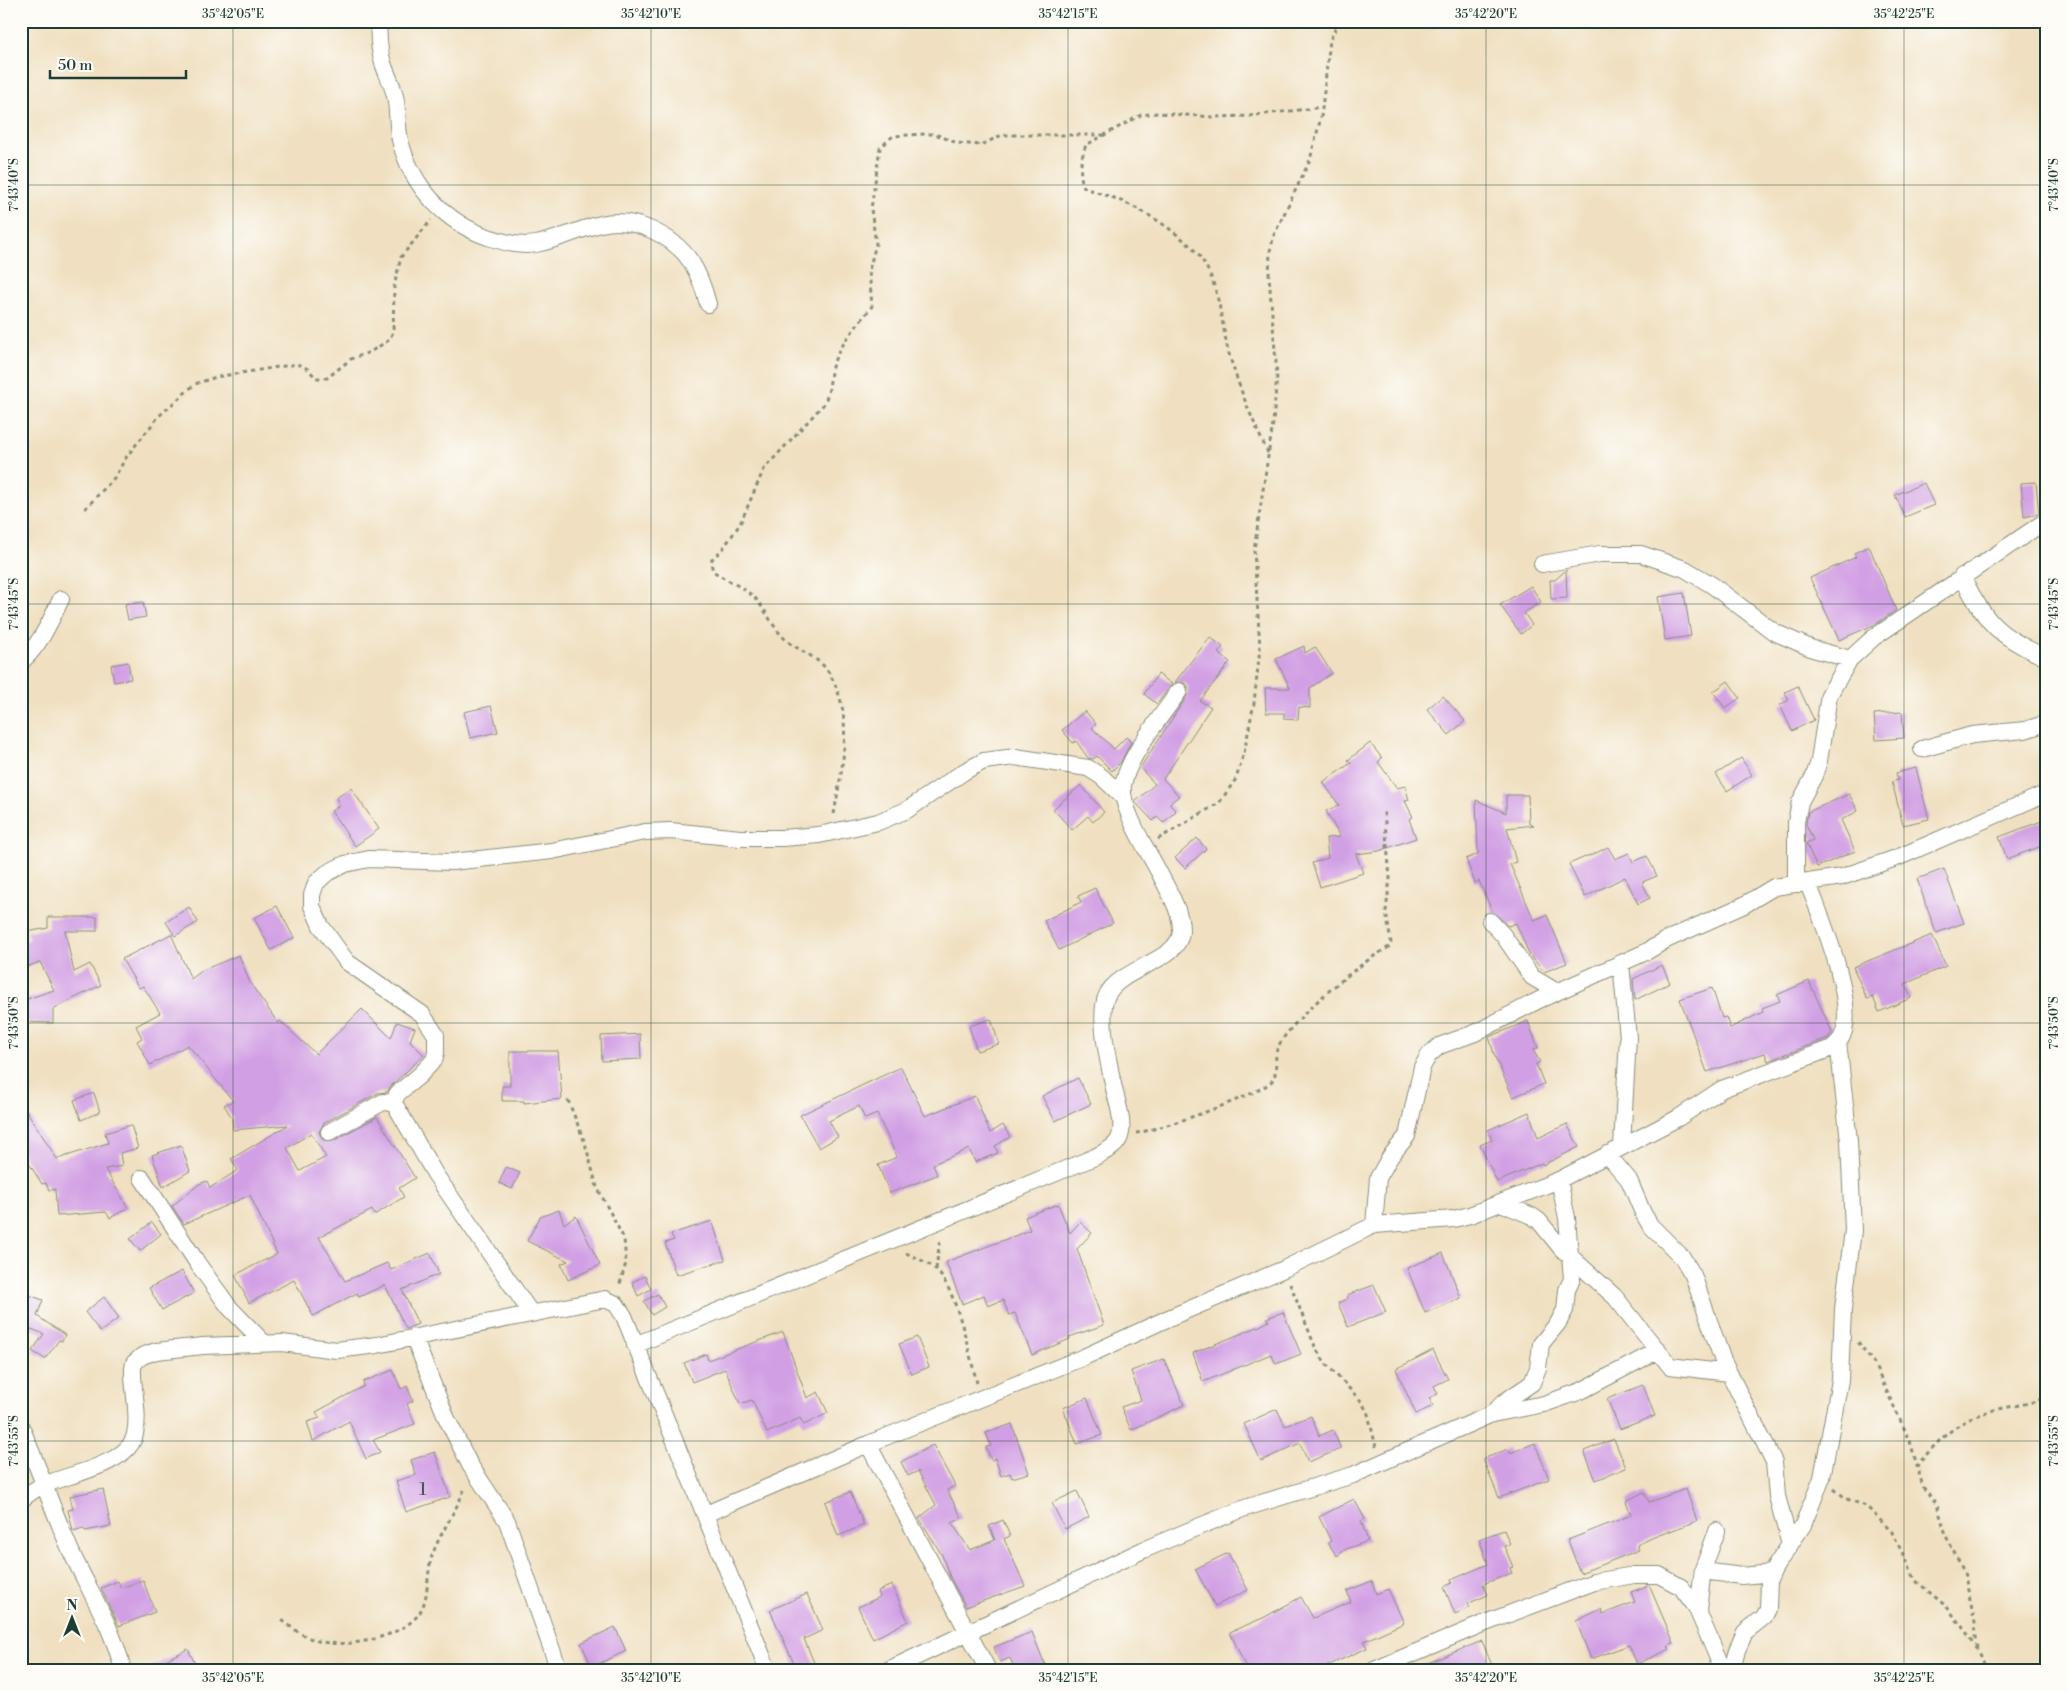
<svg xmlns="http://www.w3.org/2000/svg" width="2068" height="1691" font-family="'Libre Bodoni',serif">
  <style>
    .building { fill: #d19fe4; fill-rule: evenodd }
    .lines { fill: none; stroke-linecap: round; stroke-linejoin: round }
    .street-casing { stroke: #888e7a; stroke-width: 18 }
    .path { stroke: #888e7a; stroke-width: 3; stroke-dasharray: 4 4; stroke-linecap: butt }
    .street { stroke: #fff; stroke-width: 16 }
    .ticks { fill: none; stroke: #1f3d34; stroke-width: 1; stroke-opacity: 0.45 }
    .labels { text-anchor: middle; stroke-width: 4; stroke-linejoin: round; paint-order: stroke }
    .number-label { font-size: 18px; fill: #4c5660 }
    .neatline { fill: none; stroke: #1f3d34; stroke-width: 2 }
    .ticks-label { font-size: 12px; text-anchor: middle; fill: #1f3d34 }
  </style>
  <rect width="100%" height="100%" fill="#fdfcf7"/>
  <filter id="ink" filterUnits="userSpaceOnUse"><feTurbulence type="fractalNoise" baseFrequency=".02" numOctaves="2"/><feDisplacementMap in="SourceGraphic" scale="10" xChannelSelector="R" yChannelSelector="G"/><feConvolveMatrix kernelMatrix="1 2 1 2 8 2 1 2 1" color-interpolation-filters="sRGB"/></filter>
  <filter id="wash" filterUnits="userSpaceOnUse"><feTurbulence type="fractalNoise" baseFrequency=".0096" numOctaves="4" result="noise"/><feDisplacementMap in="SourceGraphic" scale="20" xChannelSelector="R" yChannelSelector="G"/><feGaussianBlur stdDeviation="1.12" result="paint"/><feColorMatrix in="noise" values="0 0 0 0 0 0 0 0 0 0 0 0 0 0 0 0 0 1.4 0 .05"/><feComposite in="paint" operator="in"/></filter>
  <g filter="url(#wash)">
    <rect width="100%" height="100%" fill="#f0e0c1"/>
    <g id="blocks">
      <path class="building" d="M2036 482 2039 514 2024 517 2021 483Z
        M1924 483 1934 505 1905 517 1895 495Z
        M1869 546 1896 610 1876 624 1839 640 1810 578 1856 557 1854 553Z
        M1566 570 1567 598 1551 599 1550 580H1555Z
        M1531 586 1541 602 1524 613 1532 625 1521 634 1500 605Z
        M1684 593 1691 636 1665 640 1658 597Z
        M143 602 146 617 128 620 125 604Z
        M1210 637 1223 647 1218 653 1230 662 1200 701 1211 707 1163 779 1179 796 1169 804 1176 811 1163 823 1157 817 1153 821 1135 802 1155 784 1140 768 1187 696 1188 686 1184 683 1175 682Z
        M1304 646 1305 653 1315 647 1332 673 1310 688V708L1299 707 1298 720 1284 719V713H1266L1265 688H1290L1276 659Z
        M128 662 131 679 114 682 111 665Z
        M1158 674 1172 684 1157 704 1144 694Z
        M1728 681 1740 698 1725 708 1713 692Z
        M1798 686 1814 720 1792 731 1780 705 1789 700 1785 692Z
        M1443 696 1465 721 1449 735 1427 709Z
        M491 706 498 732 470 738 464 712Z
        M1085 711 1096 724 1092 728 1114 749 1126 737 1131 742 1121 762 1112 771 1097 756 1093 759 1088 758 1076 741 1073 743 1062 730Z
        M1902 712 1904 738 1876 740 1874 714Z
        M1370 743 1382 758 1378 762 1397 788 1405 786 1409 800 1405 801 1413 817 1409 819 1416 838 1379 851 1356 854 1363 873 1320 887 1312 863 1328 858 1326 838 1340 837 1326 811 1339 805 1323 782 1351 763 1348 760Z
        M1741 758 1752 775 1727 791 1716 774Z
        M1916 768 1929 819 1903 825 1892 782 1898 780 1896 773Z
        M1081 785 1104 812 1093 822 1088 816 1072 830 1053 809Z
        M351 788 379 829 355 846 331 811 340 805 336 798Z
        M1849 794 1858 811 1841 820 1855 851 1817 867 1806 843 1813 840 1806 824 1808 812Z
        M1506 795H1528L1529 823 1534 825 1507 828 1516 862 1510 864 1534 920 1547 915 1567 963 1544 972 1529 954 1516 923 1508 926 1492 911 1479 881 1475 883 1466 859 1478 854 1476 800 1506 813Z
        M2047 819V844L2007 859 1999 837Z
        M1197 838 1206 849 1185 868 1175 858Z
        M1608 847 1615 859 1629 853 1633 862 1647 856 1657 876 1642 882 1650 898 1638 904 1625 877 1585 897 1569 864 1590 855V856Z
        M1944 869 1964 923 1936 933 1917 879Z
        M1095 888 1113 923 1059 950 1044 921 1081 902 1078 896Z
        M277 906 294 938 271 950 254 918Z
        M189 907 198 922 175 936 166 922Z
        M48 917H97V931H65L74 972 90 964 101 985 53 1009V1023L21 1022V1001L54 990 40 962 21 969V943L29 940 27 932 48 928Z
        M171 934 191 979 203 970 239 955 250 983 278 1023 280 1021 316 1054 362 1009 391 1038 397 1022 415 1028 410 1041 424 1055 391 1086 387 1092 378 1093 324 1123 319 1132 323 1140 333 1141 377 1117 415 1178 399 1188 404 1197 374 1215 372 1210 319 1237 345 1281 387 1263 391 1270 430 1253 439 1274 402 1290 418 1324 406 1329 385 1285 359 1297 357 1293 313 1316 294 1280 249 1303 235 1275 277 1254 250 1195 184 1224 172 1206 199 1184 207 1181 210 1188 238 1170 231 1159 288 1125 233 1130 232 1118 224 1105 233 1101 188 1045 150 1065 137 1041 142 1038 136 1026 160 1013 143 986 139 988 122 959ZM311 1133 326 1157 300 1171 287 1148Z
        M1932 935 1946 966 1905 984 1911 998 1879 1012 1873 997 1867 999 1853 967Z
        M1662 965 1670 983 1635 1000 1633 979Z
        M1809 981 1832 1032 1828 1038 1768 1061 1765 1053 1707 1072 1680 999 1712 988 1722 1018 1726 1017 1730 1028 1763 1012 1762 1008 1780 1001 1777 995Z
        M991 1019 999 1044 977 1051 969 1026Z
        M1528 1021 1538 1048 1533 1050 1540 1062 1536 1064 1544 1084 1513 1097 1495 1057 1489 1037Z
        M640 1034 641 1059 602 1061 601 1036Z
        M510 1051H558L562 1099 524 1103V1101H502V1086H510Z
        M901 1067 925 1116 975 1096 990 1133 1003 1125 1010 1137 995 1146 998 1153 975 1162 969 1149 933 1164 937 1175 890 1193 878 1165 897 1157 877 1114 865 1119 859 1106 829 1121 838 1137 819 1148 800 1115Z
        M1078 1078 1091 1104 1055 1121 1042 1096Z
        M94 1093 100 1112 81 1120 74 1100Z
        M21 1102 57 1159 108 1143 105 1133 131 1125 138 1148 120 1153 122 1166 105 1169 128 1208 110 1218 106 1212 57 1216 55 1189 49 1191 46 1183 42 1184 21 1151Z
        M1529 1112 1538 1138 1567 1124 1579 1147 1543 1165 1542 1163 1497 1182 1480 1145 1492 1140 1488 1130Z
        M181 1145 190 1171 163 1187 152 1155Z
        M506 1167 520 1173 512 1189 499 1183Z
        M1058 1204 1070 1233 1080 1222 1092 1233 1077 1249 1104 1325 1069 1337 1070 1339 1032 1355 1015 1313 1009 1315 1003 1300 988 1306 984 1295 962 1304 946 1262 1030 1230 1025 1217Z
        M559 1210 564 1224 576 1216 600 1265 568 1280 561 1264 568 1261 527 1241 540 1217Z
        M712 1221 725 1260 676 1275 665 1243 674 1240 671 1234Z
        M152 1222 161 1234 140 1251 130 1239Z
        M1443 1253 1461 1298 1425 1313 1407 1268Z
        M182 1271 194 1293 162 1310 149 1288Z
        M645 1276 651 1289 638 1296 632 1282Z
        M1374 1285 1386 1312 1348 1327 1338 1303 1348 1298 1347 1295Z
        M21 1292 43 1300 37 1316 65 1335 62 1341 59 1340 45 1359 32 1351 44 1334 21 1325Z
        M658 1294 665 1307 652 1315 644 1301Z
        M104 1297 119 1318 100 1332 85 1312Z
        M1283 1312 1301 1354 1276 1364 1271 1354 1203 1382 1193 1353 1260 1326 1269 1321 1267 1318Z
        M783 1332 807 1398 818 1392 828 1413 804 1425 800 1418 767 1433 752 1400 740 1404 725 1369 692 1382 684 1363 706 1354 708 1360Z
        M917 1337 929 1367 912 1374 899 1344Z
        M1433 1350 1448 1379 1434 1386 1438 1394 1429 1398 1433 1406 1416 1414 1396 1369Z
        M1164 1359 1184 1405 1131 1430 1121 1407 1141 1400 1131 1371Z
        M393 1370 401 1389 407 1386 413 1401 407 1404 415 1424 373 1440 380 1452 366 1459 349 1421 313 1441 307 1422 320 1418 316 1412 364 1386 363 1382Z
        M1643 1385 1655 1416 1620 1429 1607 1399Z
        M1087 1398 1102 1435 1077 1444 1063 1408Z
        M1277 1409 1285 1426 1311 1416 1319 1436 1333 1430 1341 1449 1308 1462 1300 1443 1261 1461 1244 1424Z
        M1012 1424 1029 1473 1012 1478 1010 1473 1001 1476 995 1458 991 1460 986 1447 991 1446 986 1433Z
        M1614 1439 1626 1468 1596 1480 1584 1451Z
        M1535 1443 1549 1479 1499 1498 1483 1459 1508 1449 1510 1453Z
        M933 1445 955 1486 947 1490 962 1518 952 1523 970 1550 995 1540 989 1526 1003 1520 1010 1536 1004 1539 1025 1586 966 1607 950 1577 942 1555 919 1518 936 1505 918 1471 908 1476 901 1462Z
        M435 1452 450 1497 406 1512 396 1481 416 1475 411 1460Z
        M103 1489 111 1526 85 1531 84 1528 73 1531 68 1510 73 1509 70 1496Z
        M1686 1489 1697 1521 1654 1537 1637 1545 1639 1550 1580 1573 1568 1540 1631 1515 1626 1501 1644 1492 1649 1502Z
        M1077 1491 1089 1517 1065 1529 1052 1503Z
        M850 1492 864 1525 838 1536 825 1502Z
        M1354 1499 1365 1519 1361 1521 1368 1541 1346 1549 1337 1556 1328 1543 1331 1541 1319 1517Z
        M1504 1530 1510 1544 1504 1546 1513 1567 1510 1568 1512 1573 1483 1584 1488 1595 1467 1604 1469 1608 1455 1614 1444 1587 1452 1583 1451 1580 1488 1564 1479 1539Z
        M1228 1553 1248 1590 1215 1606 1195 1569Z
        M143 1580 155 1612 119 1626 101 1588 118 1581 121 1588Z
        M1372 1581 1376 1594 1388 1589 1404 1623 1364 1641 1367 1648 1318 1670H1292L1290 1666 1281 1670H1247L1230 1632 1263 1618 1301 1597 1313 1618 1351 1602 1347 1591Z
        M892 1585 908 1621 873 1639 858 1607 880 1597 878 1591Z
        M1649 1585 1674 1643 1668 1645 1670 1649 1637 1664 1629 1645 1591 1659 1576 1621 1601 1609 1603 1614 1635 1602 1631 1592Z
        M807 1594 823 1630 804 1639 815 1665 805 1670H797L770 1610Z
        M615 1627 626 1651 592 1667 581 1643Z
        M1032 1632 1047 1670H1015L1010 1658 1000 1662 994 1647Z
        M1482 1641 1494 1670H1413V1669Z
        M188 1649 198 1670H145Z"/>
    </g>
  </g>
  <g filter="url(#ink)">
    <use href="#blocks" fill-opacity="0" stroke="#888e7a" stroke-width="1"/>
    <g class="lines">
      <defs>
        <path id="street" d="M379 21C378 34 379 50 383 63 387 76 395 88 396 102 398 115 397 127 400 140 411 185 444 222 488 237 504 242 519 247 536 244 558 240 579 229 601 224 633 216 673 235 691 262 699 274 704 289 708 304
          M1542 564 1600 554H1641L1685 569 1712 585 1774 632 1813 649 1850 659
          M1962 576C1985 623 1999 637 2047 658
          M21 662C40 645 50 622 61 599
          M1922 749 1972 735 2025 730 2047 723
          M1796 882V822L1800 802 1814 776 1819 761 1829 695 1850 659 1873 638 2041 524
          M1490 921 1503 935 1532 977 1557 992
          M1621 963 1628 1038 1622 1146
          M394 1103 397 1094 420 1075 434 1060 436 1053V1035L422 1014 347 962 321 926 312 906V895L316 883 327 873 345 864 369 859 452 862 552 851 645 832 670 831 740 838H782L819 835 878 822 907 810 965 771 984 761 1015 757 1088 768 1102 777 1124 798
          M329 1132 383 1102 394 1103 435 1174 531 1313
          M1607 1154 1629 1180 1643 1213 1650 1225 1682 1257 1693 1275 1723 1361 1774 1462 1777 1496 1790 1545
          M142 1178 198 1264 229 1307 265 1344
          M1501 1203 1532 1216 1539 1221 1561 1248 1615 1297 1670 1366 1729 1373
          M1374 1225 1378 1178 1390 1157 1407 1136 1422 1067 1429 1055 1439 1046 1475 1033 1539 1000 1646 952 1666 940 1744 905 1774 887 1842 877 1899 857 2047 793
          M414 1338 447 1419 470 1465 507 1521 559 1670
          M635 1345 1095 1157C1103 1152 1114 1149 1119 1139 1126 1124 1116 1100 1113 1084 1108 1059 1101 1030 1104 1005 1108 967 1181 965 1181 930 1181 912 1170 894 1162 878 1151 856 1137 836 1129 814 1125 805 1122 794 1123 785 1129 754 1162 716 1179 691
          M1492 1414 1504 1402 1532 1383 1538 1368 1541 1344 1558 1323 1565 1310 1567 1290 1572 1279 1567 1218 1559 1180
          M21 1427C40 1470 54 1515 74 1558 92 1595 113 1629 123 1670
          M868 1444 988 1670
          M21 1500C28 1494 36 1488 44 1485 68 1474 129 1465 135 1434 140 1413 132 1390 133 1368L134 1363 142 1356 156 1351 203 1346 282 1343 337 1350 377 1345 605 1299 616 1304 624 1316 768 1670
          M706 1514 868 1444 1084 1357 1171 1317 1284 1269 1374 1225 1454 1219 1470 1215 1559 1180 1678 1118 1722 1089 1832 1048C1834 1046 1838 1043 1840 1040 1861 1010 1819 912 1807 881
          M1703 1571 1742 1576 1772 1573
          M1698 1610 1703 1569 1717 1531
          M888 1670 1143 1550 1193 1529 1245 1508 1353 1475 1492 1414 1544 1404 1581 1391 1657 1351
          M1374 1670 1480 1625 1594 1582 1634 1575H1659L1681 1587 1696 1607 1723 1670
          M1732 1670 1737 1650 1745 1632 1764 1617 1768 1609 1769 1580 1775 1567 1803 1525 1822 1478 1840 1380 1843 1309 1853 1230 1849 1141 1838 1042"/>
      </defs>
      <use href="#street" class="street-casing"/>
      <path class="path" d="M1268 453C1253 422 1239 388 1229 354 1219 315 1220 271 1187 243 1167 225 1141 209 1116 199 1105 194 1094 192 1084 187 1078 174 1081 158 1086 145L1141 115 1157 113 1214 117 1250 116 1322 107
        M85 509 114 478 127 456 159 416 195 384 216 377 297 364 308 369 316 378H327L351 359 370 352 389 340 393 332 394 287 401 257 431 220
        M834 814C842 767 856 713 827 670 817 656 796 650 784 638 772 626 766 610 755 598 742 586 727 581 713 571L711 563 712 559 722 550 740 524 764 469 823 405C831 392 829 380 832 367 839 345 859 324 872 306L869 270 876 244 871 209 880 148 893 136 926 134H935L957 143 981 145 1002 135H1103
        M1158 839 1219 803 1236 779 1244 753 1254 703 1260 648 1254 550 1273 423 1277 375 1269 276 1270 251 1274 235 1310 160 1321 117 1330 40 1339 21
        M568 1100 585 1143 597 1187 624 1239 626 1263 619 1287
        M1136 1133C1159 1130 1256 1096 1271 1082 1280 1073 1272 1056 1279 1045 1295 1016 1359 963 1389 947L1391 943 1386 911 1390 878 1384 812
        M906 1253C916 1258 928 1262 936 1270 957 1290 969 1354 977 1383
        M936 1269 940 1239
        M1290 1284 1316 1349 1327 1365 1362 1402 1368 1414 1376 1447
        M1858 1342 1873 1362 1896 1411 1910 1441 1923 1487 1937 1505 1947 1538 1964 1572 1975 1622 1977 1649
        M1916 1467C1939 1438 1961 1417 1999 1409 2016 1405 2031 1404 2047 1397
        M1834 1489 1847 1499 1866 1506 1892 1532 1916 1581 1947 1607 1972 1640 1988 1670
        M282 1620C293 1629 304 1637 318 1641 345 1649 400 1638 418 1615 430 1600 426 1574 432 1556 440 1532 457 1511 465 1487"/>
      <use href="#street" class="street"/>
    </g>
  </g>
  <path class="ticks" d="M233 21V1670M651 21V1670M1068 21V1670M1486 21V1670M1904 21V1670M21 185H2047M21 604H2047M21 1023H2047M21 1441H2047"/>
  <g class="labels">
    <g class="number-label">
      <text x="423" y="1495">1</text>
    </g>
  </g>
  <rect width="2068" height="1691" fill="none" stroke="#fdfcf7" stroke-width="55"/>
  <g transform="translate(72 1618)" stroke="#fdfcf7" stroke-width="4" paint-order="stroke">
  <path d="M0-4L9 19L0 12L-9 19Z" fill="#1f3d34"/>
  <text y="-8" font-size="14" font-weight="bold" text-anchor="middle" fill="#1f3d34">N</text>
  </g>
  <path d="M50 70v8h136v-8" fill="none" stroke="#1f3d34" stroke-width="2.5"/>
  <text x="58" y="70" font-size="15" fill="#1f3d34" stroke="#fdfcf7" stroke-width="4" paint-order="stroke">50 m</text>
  <rect x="28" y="28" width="2012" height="1636" class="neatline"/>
  <g class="ticks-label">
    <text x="233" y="18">35°42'05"E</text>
    <text x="651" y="18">35°42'10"E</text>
    <text x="1068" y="18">35°42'15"E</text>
    <text x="1486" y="18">35°42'20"E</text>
    <text x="1904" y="18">35°42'25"E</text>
    <text transform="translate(14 185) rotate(-90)" y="4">7°43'40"S</text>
    <text transform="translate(2054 185) rotate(-90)" y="4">7°43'40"S</text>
    <text transform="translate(14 604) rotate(-90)" y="4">7°43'45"S</text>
    <text transform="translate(2054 604) rotate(-90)" y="4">7°43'45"S</text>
    <text transform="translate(14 1023) rotate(-90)" y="4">7°43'50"S</text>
    <text transform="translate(2054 1023) rotate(-90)" y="4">7°43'50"S</text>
    <text transform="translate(14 1441) rotate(-90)" y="4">7°43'55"S</text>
    <text transform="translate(2054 1441) rotate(-90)" y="4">7°43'55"S</text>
    <text x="233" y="1682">35°42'05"E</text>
    <text x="651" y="1682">35°42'10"E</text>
    <text x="1068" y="1682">35°42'15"E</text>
    <text x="1486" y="1682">35°42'20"E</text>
    <text x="1904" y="1682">35°42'25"E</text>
  </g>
</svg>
